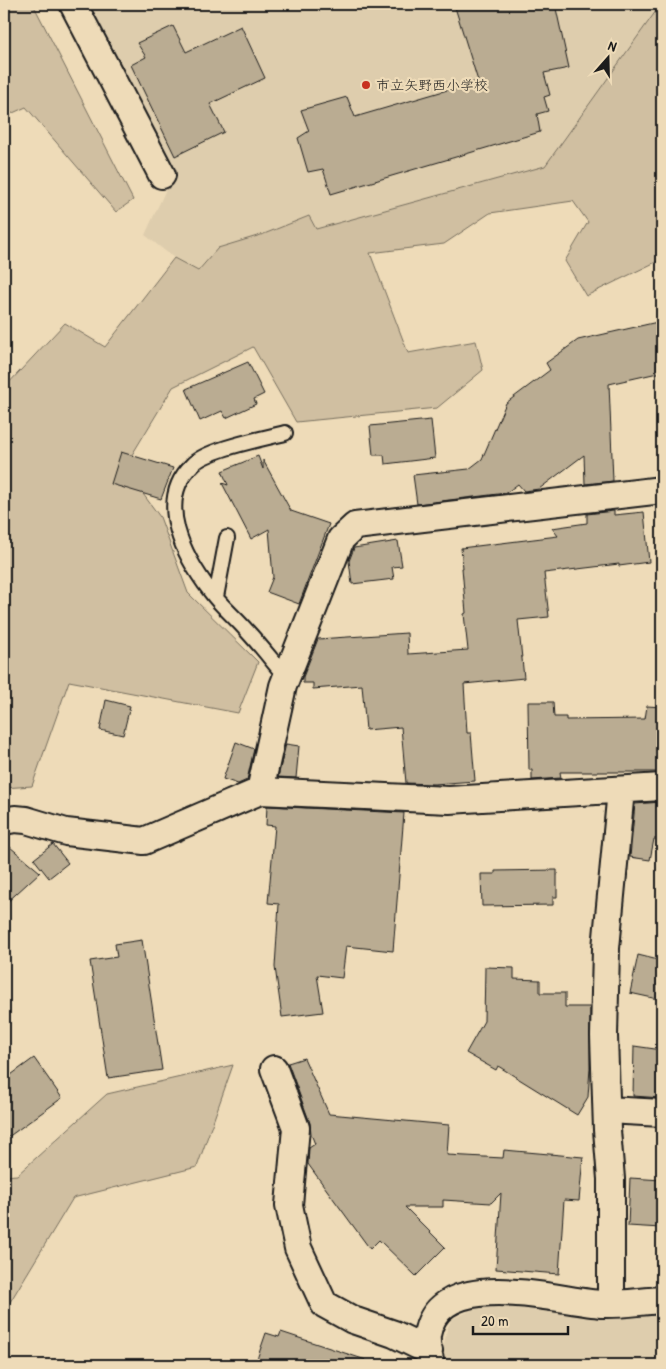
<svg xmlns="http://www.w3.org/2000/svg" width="666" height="1369" font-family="'Patrick Hand','Klee One',sans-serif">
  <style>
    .built { fill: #decdad }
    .green { fill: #d0bfa1; stroke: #766e5e }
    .building { fill: #baac92; stroke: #1c1c1c }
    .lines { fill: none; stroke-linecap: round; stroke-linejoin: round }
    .service-casing { stroke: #1c1c1c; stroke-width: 18 }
    .minor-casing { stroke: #1c1c1c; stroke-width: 30 }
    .service { stroke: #eedbb8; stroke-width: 14 }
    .minor { stroke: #eedbb8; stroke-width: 26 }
    .poi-dot { fill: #c8321e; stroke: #eedbb8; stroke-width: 2 }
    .labels { text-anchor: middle; stroke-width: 4.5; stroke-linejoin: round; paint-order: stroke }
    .poi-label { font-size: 14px; fill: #1c1c1c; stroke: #eedbb8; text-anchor: start }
  </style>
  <rect width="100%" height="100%" fill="#eedbb8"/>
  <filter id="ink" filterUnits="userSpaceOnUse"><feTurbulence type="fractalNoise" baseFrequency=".02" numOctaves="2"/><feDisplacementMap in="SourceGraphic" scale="10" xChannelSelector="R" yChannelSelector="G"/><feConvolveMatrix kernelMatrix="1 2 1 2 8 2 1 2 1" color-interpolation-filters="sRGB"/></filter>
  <g filter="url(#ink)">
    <path class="built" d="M89 4H661L545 166 316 229 308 216 264 234 218 248 198 271 174 258 145 235 173 174Z
      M525 1305 596 1317 662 1315V1365H445L443 1350 447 1329 452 1319 481 1306Z"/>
    <path class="green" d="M4 4H33L133 200 116 212 26 107 4 117Z
      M661 4 662 259 586 296 565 261 588 222 573 201 490 213 444 244 370 253 408 353 476 341 483 370 437 408 296 422 253 347 173 387 124 468 160 517 188 593 258 662 238 713 69 681 32 786 4 788V388L65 323 105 347 174 258 198 271 218 248 264 234 309 216 316 229 545 166Z
      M233 1065 197 1167 73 1198 4 1312V1176L17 1175 107 1094Z"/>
    <path class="building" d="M454 4H555L569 68 544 73 550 95 544 97 548 111 537 114 540 132 331 194 323 169 308 172 298 138 309 131 301 110 347 97 355 117 478 81Z
      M173 26 186 52 241 26 265 78 210 104 224 132 175 156 131 65 146 57 137 43Z
      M662 321V372L609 384 613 481 585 484 584 455 539 489 524 491 518 484 506 493 417 504 413 475 469 469 482 459 506 403 550 370 546 363 578 340Z
      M248 362 264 394 254 399 256 404 226 418 222 411 200 421 186 389Z
      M431 420 435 458 385 464 384 455H373L370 426Z
      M121 452 173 468 161 499 111 484Z
      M258 456 263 469V460L291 511 329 524 299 604 267 592 273 577 269 529 251 539 222 483 228 485 222 471Z
      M614 511V515L644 512 649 562 619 566V564L544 573 549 617 518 620 524 678 464 684 467 733H471L475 781 434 784 406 783 401 727 366 730 362 685 313 689V683H303V677L318 639 407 633 408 654 468 650 464 614 466 613 462 568H463L461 548 558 536 552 528 587 523V514Z
      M398 541 402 566 392 567 394 579 352 584 349 561 354 548Z
      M106 700 130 706 123 735 100 730Z
      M528 702H553L554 717H566V720L645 719 647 706 662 707V772H560L561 778 532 780V770H529Z
      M236 742 254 749 247 780 238 784 223 779Z
      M286 744 299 746 296 778 278 777Z
      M662 802V839H654L650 860 630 857 635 804Z
      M267 806 404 813 393 951 346 946 342 978 317 975 323 1012 282 1017 275 967 279 904 268 903 275 826 266 825Z
      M4 842 40 872 4 905Z
      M53 844 68 863 49 878 34 859Z
      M557 870V897H553V905L482 906 481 874H495V871Z
      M142 940 162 1070 108 1078 90 961 117 957 115 944Z
      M638 955 662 961V1000L630 993Z
      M485 967 514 968V979L540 980V993H565V1007H590V1068L588 1097 577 1115 498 1066 496 1070 466 1053 484 1021Z
      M634 1046 662 1050V1098L633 1096Z
      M34 1058 62 1098 4 1140V1080Z
      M304 1058 329 1114 449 1125 447 1155 503 1158 504 1150 583 1157 579 1201 564 1200 559 1274 496 1269 501 1193 491 1203 443 1200V1207H405L445 1247 416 1276 379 1240 370 1249 308 1164 309 1148 315 1144 311 1134 310 1123 288 1063Z
      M630 1178 662 1180 661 1228 628 1226Z
      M281 1332 366 1360 365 1365H255L266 1333 279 1337Z"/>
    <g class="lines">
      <defs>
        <path id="service" d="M285 433C262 439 207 449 192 465 154 502 185 558 211 592 221 606 235 617 247 631 261 646 273 662 286 677
          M216 597 227 538"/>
        <path id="minor" d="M73 4 162 175
          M260 791 283 686 341 539 355 526 662 490
          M4 821 15 819 26 820 66 832 144 841 260 791 449 800 662 787
          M274 1069 296 1128 289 1205 298 1248 324 1304 353 1320 394 1334 429 1351
          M607 1110 662 1113
          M611 1303V1179L607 1130 604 1036 606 948 621 790
          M431 1365C429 1356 426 1344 427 1335 439 1265 556 1301 601 1304 621 1305 642 1301 662 1300"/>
      </defs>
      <use href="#service" class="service-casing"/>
      <use href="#minor" class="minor-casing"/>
      <use href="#service" class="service"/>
      <use href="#minor" class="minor"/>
    </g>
  </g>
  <circle class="poi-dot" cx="366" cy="85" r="5"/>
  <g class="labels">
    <g class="poi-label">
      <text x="376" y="90">市立矢野西小学校</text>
    </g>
  </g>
  <rect width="666" height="1369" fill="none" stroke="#eedbb8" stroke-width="20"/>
  <rect x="10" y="10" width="646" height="1349" fill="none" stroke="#1c1c1c" stroke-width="2" filter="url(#ink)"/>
  <g transform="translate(608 58) rotate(20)" stroke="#eedbb8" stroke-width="4" paint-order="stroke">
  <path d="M0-4L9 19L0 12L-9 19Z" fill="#1c1c1c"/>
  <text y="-8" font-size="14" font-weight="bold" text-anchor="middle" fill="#1c1c1c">N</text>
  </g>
  <path d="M473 1326v8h95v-8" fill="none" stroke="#1c1c1c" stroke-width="2.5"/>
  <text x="481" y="1326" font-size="15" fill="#1c1c1c" stroke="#eedbb8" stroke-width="4" paint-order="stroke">20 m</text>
</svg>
